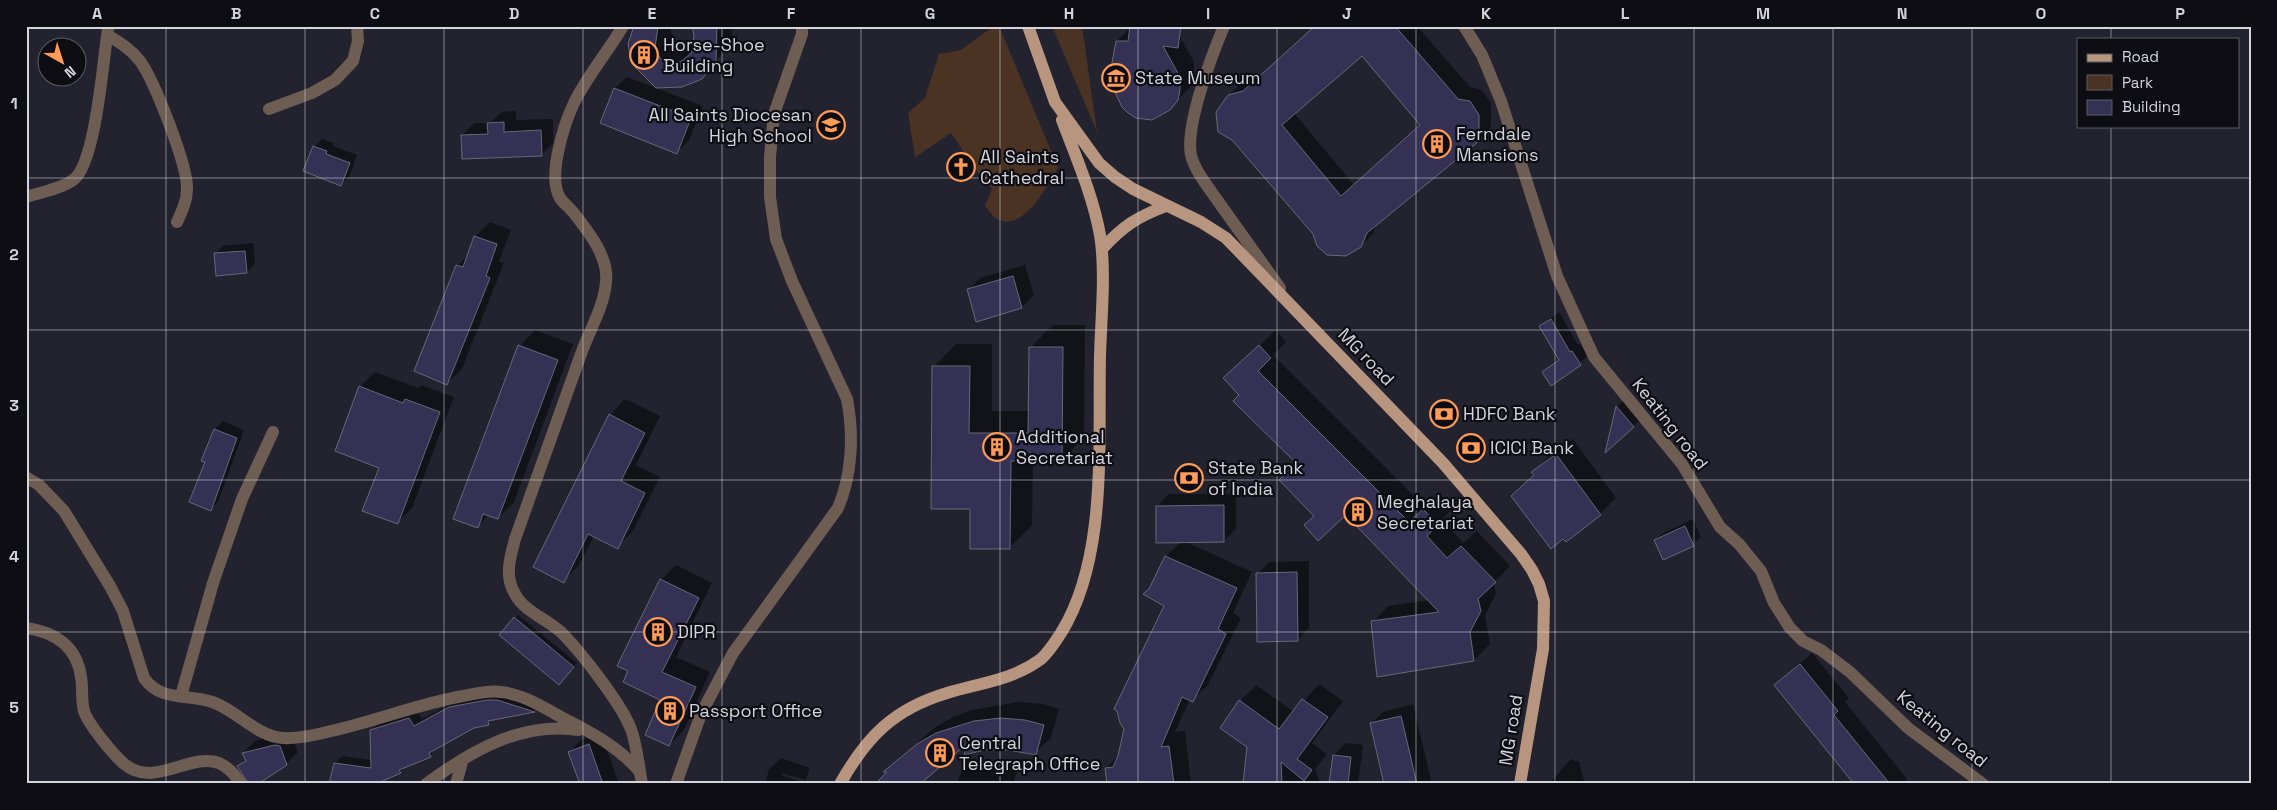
<svg xmlns="http://www.w3.org/2000/svg" width="2277" height="810" font-family="'Space Grotesk',sans-serif">
  <style>
    .green { fill: #4b3324 }
    .shadow { fill: #0007; fill-rule: evenodd }
    .building { fill: #343154; stroke: #686877; fill-rule: evenodd }
    .lines { fill: none; stroke-linecap: round; stroke-linejoin: round }
    .minor { stroke: #6e5d53; stroke-width: 12 }
    .major { stroke: #b7957f; stroke-width: 12 }
    .grid { fill: none; stroke: #d4d4dd; stroke-width: 1; stroke-opacity: 0.55 }
    .labels { text-anchor: middle; stroke-width: 4.5; stroke-linejoin: round; paint-order: stroke }
    .poi-label { font-size: 18px; fill: #d4d4dd; stroke: #0d0d13; text-anchor: start }
    .street-label { font-size: 18px; fill: #d4d4dd; stroke: #0d0d13 }
    .neatline { fill: none; stroke: #d4d4dd; stroke-width: 2 }
    .grid-label { font-size: 16px; text-anchor: middle; font-weight: bold; fill: #d4d4dd }
  </style>
  <rect width="100%" height="100%" fill="#232330"/>
  <path class="green" d="M999 26 1058 168C1049 184 1021 236 996 218 992 216 989 210 985 206L992 189 979 174 951 133 915 157 908 113 925 98 939 54 961 50 991 28Z
    M1052 26H1082L1097 132Z"/>
  <path class="shadow" d="M635 26H671V32L675 42 684 49 694 47 696 35 694 26H732L731 44 701 78 682 86Z
    M1316 26H1417L1470 87 1482 90 1491 103V127L1377 223 1373 234 1360 246 1315 233 1228 96 1241 84 1256 79ZM1362 54 1421 124 1354 185 1294 113Z
    M1131 27 1176 29 1194 62V75L1192 85 1169 109 1117 41Z
    M627 77 703 106 689 140 677 152 602 123 615 88Z
    M516 111V120L553 119V143L541 155 462 135 474 123H490L501 112Z
    M322 139 334 143 333 146 357 155 349 177 341 184 314 147Z
    M490 222 511 230 499 261 504 263 462 369 447 383 415 371 458 265 469 254 475 237Z
    M253 243 255 264 247 272 215 254 223 246Z
    M1025 265 1034 295 1022 307 977 320 968 290 980 278Z
    M1559 312 1578 345 1580 344 1588 356 1552 384 1543 372 1560 358 1541 326Z
    M1053 325H1085L1084 437 1062 460H1033L1032 525 1009 548 972 508 934 367 956 344H992V411H1029L1030 348Z
    M535 330 573 344 514 502 498 518 489 515 477 526 520 346Z
    M1276 330 1286 342 1273 355 1425 507 1439 494 1453 508 1442 519 1463 543 1477 531 1510 566 1494 583 1496 594 1485 615 1490 644 1474 660 1373 622 1388 606 1429 600 1346 513 1316 515 1298 463 1240 395 1241 362Z
    M375 372 418 388 421 385 454 397 412 508 397 523 380 467 360 387Z
    M625 399 660 416 636 465 660 477 633 531 617 547 594 536 579 565 563 581 610 415Z
    M1624 399 1641 419 1607 449 1617 407Z
    M223 421 244 430 218 502 210 510 207 461 215 429Z
    M1573 439 1616 498 1600 514 1533 472 1549 456Z
    M1169 494H1236V529L1224 541H1184L1252 572 1233 613 1241 618 1208 685 1192 700 1190 699 1175 732 1185 731 1191 784H1108L1106 768 1120 755 1166 605 1152 587 1166 556 1182 541 1157 506Z
    M1693 519 1701 537 1693 545 1655 540 1663 533Z
    M1309 561V628L1297 640 1257 574 1269 562Z
    M676 565 712 583 676 657 710 672 684 730 669 745 661 700V580Z
    M518 615 577 663 563 680 514 618Z
    M1812 653 1849 698 1845 702 1907 779 1903 784H1856L1776 685Z
    M1319 684 1343 701 1312 743 1327 754 1315 769 1321 784H1244L1248 747 1240 701 1256 685 1294 712Z
    M496 693 541 704 534 711 494 719 488 724 474 727 437 747 430 756 406 766 400 772 335 763 343 756 372 760 371 731 379 723 417 711 422 719 458 700Z
    M1017 702 1042 704 1059 709 1051 738 1035 753 970 739 931 772 922 784H881L889 770H887L934 728 953 717 972 710Z
    M1413 704 1432 784H1385L1371 724 1383 712Z
    M287 733 291 734 298 752 286 764 239 766 246 759 243 753 255 741Z
    M601 733 619 784H581L570 752 581 740Z
    M1346 743 1363 745 1358 784H1330L1334 755Z
    M781 758 810 768 805 781 815 784 765 782 769 770ZM781 773 805 780 804 783 781 775Z
    M1571 759 1579 762 1585 784H1549Z
    M973 760 1017 772 1013 784H957L961 772Z"/>
  <path class="building" d="M634 26H658L655 48 660 58 668 64 682 61 692 52 694 35 692 26H717L716 61 702 79 682 87 656 88 632 64 628 44Z
    M1130 26H1181L1178 48 1163 46 1180 77V90L1178 100 1170 110 1152 120 1136 118 1128 113 1122 107 1114 90 1112 63 1116 41H1128Z
    M1315 26H1395L1458 99 1470 101 1479 115V141L1367 233 1361 247 1346 256 1327 255 1317 246 1313 234 1232 140 1218 132 1216 112 1228 95 1243 91ZM1362 56 1420 125 1341 196 1282 125Z
    M614 88 691 118 677 154 600 123Z
    M504 122V132L541 130 542 156 462 159 461 135 488 134 487 123Z
    M313 146 327 151 326 154 350 163 341 186 303 171Z
    M474 236 497 244 486 276 490 278 447 385 414 371 456 265 463 267Z
    M245 251 247 273 216 276 214 253Z
    M1013 276 1022 308 976 322 967 289Z
    M1551 319 1570 352 1572 351 1581 365 1551 386 1542 372 1559 360 1539 326Z
    M518 345 558 360 498 519 483 514 478 528 453 519Z
    M1259 345 1271 358 1258 371 1409 522 1423 509 1438 525 1427 536 1447 558 1461 546 1496 582 1478 599 1481 611 1470 632 1474 661 1377 677 1371 621 1439 612 1346 515 1318 541 1304 525 1314 516 1279 480 1296 463 1233 401 1239 395 1223 378Z
    M1029 347H1063L1062 461H1011L1010 549H970V509H931L932 366H970L969 433H1028Z
    M359 386 403 403 405 399 440 412 398 524 362 511 379 468 335 451Z
    M1616 406 1634 427 1605 453Z
    M609 414 645 433 621 481 645 493 618 549 588 534 564 583 533 567Z
    M214 429 237 438 211 511 189 502 205 462 201 461Z
    M1556 454 1601 515 1566 542 1563 539 1551 549 1511 496 1534 475 1531 472Z
    M1224 505V542L1156 543V506Z
    M1685 526 1694 546 1663 560 1654 540Z
    M1165 556 1237 588 1218 629 1226 634 1193 702 1182 697 1161 747 1169 746 1174 784H1107L1105 768 1113 767 1118 756 1124 729 1120 723 1117 711 1114 709 1164 606 1143 594 1149 589Z
    M1297 572 1298 641 1257 642 1256 573Z
    M660 579 699 598 662 672 696 687 669 746 645 735 660 700 623 682 628 671 617 666Z
    M514 617 574 667 559 685 499 635Z
    M1800 664 1838 711 1834 715 1890 784H1854L1774 685Z
    M1302 699 1328 717 1297 759 1312 770 1304 781 1281 762 1282 784H1243L1247 747 1220 728 1239 700 1279 729Z
    M487 700H497L535 712 488 721 489 725 474 728 429 753 431 757 399 770 401 773 376 784H329L334 763 371 768 370 730 409 718 414 726 449 707Z
    M1401 716 1417 784H1384L1370 723Z
    M1001 718 1025 720 1044 725 1036 755 1008 750H984L964 755 968 743 950 758 930 762 941 766 920 784H875L887 772H883L917 744 936 733 974 721Z
    M589 744 603 784H580L568 752Z
    M275 745 280 746 287 765 258 784H249L237 766 246 761 242 753Z
    M1333 755 1351 757 1348 784H1329Z"/>
  <g class="lines">
    <path class="minor" d="M623 26C608 52 587 76 574 103 564 124 547 177 560 198 563 203 569 207 573 212 588 231 609 257 606 282 604 307 589 331 581 354 559 416 537 478 515 539 510 558 504 576 515 594 525 613 550 620 564 635 583 655 624 707 632 732 637 748 639 767 642 784
      M1224 26C1212 55 1185 125 1191 155 1195 172 1210 189 1220 204 1240 232 1260 260 1280 288
      M1464 26 1482 55 1501 101 1557 276 1594 357 1682 464 1720 527 1739 544 1761 571 1774 603 1790 628 1803 641 1821 650 1850 672 1908 728 1983 784
      M107 35C120 42 131 49 140 61 154 80 188 166 187 189 187 201 182 211 177 222
      M269 109 312 93 335 80 353 61 358 41 357 26
      M26 197C41 192 61 189 73 180 96 164 103 59 108 29
      M26 477 39 485 64 511 110 586 123 611 144 678C160 701 185 694 209 701 235 708 255 736 283 738 299 739 316 735 331 731 376 721 418 704 463 696 475 694 488 690 501 692 523 694 544 708 563 718 591 732 620 748 640 772
      M26 628C55 632 77 646 81 677 83 688 81 700 84 711 88 724 113 754 123 763 154 790 189 752 219 763 228 767 236 776 241 784
      M181 696 213 583 242 499 273 432
      M426 784C471 751 522 721 579 730
      M456 784 463 759
      M676 784 701 714 733 653 838 508C852 475 854 435 847 399L792 281 776 239 770 197V157L774 114 802 34V26"/>
    <path class="major" d="M1028 26 1055 102 1099 163 1115 177 1133 189 1201 222 1226 238 1443 463 1521 554 1532 570 1539 584 1544 601 1543 649 1520 784
      M1102 249C1123 226 1137 217 1166 206
      M840 784C867 736 894 709 947 693 980 683 1013 680 1041 659 1049 652 1055 642 1061 633 1108 558 1098 442 1100 356 1101 319 1106 271 1100 235 1093 196 1076 157 1062 120"/>
  </g>
  <path class="grid" d="M166 26V784M305 26V784M444 26V784M583 26V784M722 26V784M861 26V784M1000 26V784M1138 26V784M1277 26V784M1416 26V784M1555 26V784M1694 26V784M1833 26V784M1972 26V784M2111 26V39M2111 126V784M26 178H2251M26 330H2251M26 480H2251M26 632H2251"/>
  <defs>
    <symbol id="building-ring" viewBox="-11 -11 22 22"><circle r="9.5" fill="#0d0d13" stroke="#fe9c57" stroke-width="1.5"/><path d="M-4-6H4V6H1V3H-1V6H-4ZM-2.5-4.3h1.7v1.8h-1.7ZM.8-4.3h1.7v1.8H.8ZM-2.5-1h1.7V.8h-1.7ZM.8-1h1.7V.8H.8Z" fill="#fe9c57"/></symbol>
    <symbol id="museum-ring" viewBox="-11 -11 22 22"><circle r="9.5" fill="#0d0d13" stroke="#fe9c57" stroke-width="1.5"/><path d="M0-6L6-3V-2H-6V-3ZM-5-1h2V3h-2ZM-1-1h2V3h-2ZM3-1h2V3H3ZM-6 4H6V6H-6Z" fill="#fe9c57"/></symbol>
    <symbol id="school-ring" viewBox="-11 -11 22 22"><circle r="9.5" fill="#0d0d13" stroke="#fe9c57" stroke-width="1.5"/><path d="M0-5L7-2L0 1L-7-2ZM-4 1L0 2.5L4 1V4Q0 6-4 4Z" fill="#fe9c57"/></symbol>
    <symbol id="church-ring" viewBox="-11 -11 22 22"><circle r="9.5" fill="#0d0d13" stroke="#fe9c57" stroke-width="1.5"/><path d="M-1.2-6h2.4v3.5h3.3v2.4h-3.3V6h-2.4V-.1h-3.3v-2.4h3.3Z" fill="#fe9c57"/></symbol>
    <symbol id="bank-ring" viewBox="-11 -11 22 22"><circle r="9.5" fill="#0d0d13" stroke="#fe9c57" stroke-width="1.5"/><path d="M-6-4H6V4H-6ZM0-2.3a2.3 2.3 0 1 0 0 4.6a2.3 2.3 0 1 0 0-4.6Z" fill="#fe9c57"/></symbol>
  </defs>
  <g fill-rule="evenodd">
    <use href="#building-ring" x="628" y="39" width="32" height="32"/>
    <use href="#museum-ring" x="1100" y="62" width="32" height="32"/>
    <use href="#school-ring" x="815" y="109" width="32" height="32"/>
    <use href="#building-ring" x="1421" y="128" width="32" height="32"/>
    <use href="#church-ring" x="945" y="151" width="32" height="32"/>
    <use href="#bank-ring" x="1428" y="398" width="32" height="32"/>
    <use href="#building-ring" x="981" y="431" width="32" height="32"/>
    <use href="#bank-ring" x="1455" y="432" width="32" height="32"/>
    <use href="#bank-ring" x="1173" y="462" width="32" height="32"/>
    <use href="#building-ring" x="1342" y="496" width="32" height="32"/>
    <use href="#building-ring" x="642" y="616" width="32" height="32"/>
    <use href="#building-ring" x="654" y="695" width="32" height="32"/>
    <use href="#building-ring" x="924" y="737" width="32" height="32"/>
  </g>
  <g class="labels">
    <g class="poi-label">
      <text x="663" y="51">Horse-Shoe<tspan x="663" dy="21">Building</tspan></text>
      <text x="1135" y="84">State Museum</text>
      <text x="812" y="121" text-anchor="end">All Saints Diocesan<tspan x="812" dy="21">High School</tspan></text>
      <text x="1456" y="140">Ferndale<tspan x="1456" dy="21">Mansions</tspan></text>
      <text x="980" y="163">All Saints<tspan x="980" dy="21">Cathedral</tspan></text>
      <text x="1463" y="420">HDFC Bank</text>
      <text x="1016" y="443">Additional<tspan x="1016" dy="21">Secretariat</tspan></text>
      <text x="1490" y="454">ICICI Bank</text>
      <text x="1208" y="474">State Bank<tspan x="1208" dy="21">of India</tspan></text>
      <text x="1377" y="508">Meghalaya<tspan x="1377" dy="21">Secretariat</tspan></text>
      <text x="677" y="638">DIPR</text>
      <text x="689" y="717">Passport Office</text>
      <text x="959" y="749">Central<tspan x="959" dy="21">Telegraph Office</tspan></text>
    </g>
    <g class="street-label">
      <text transform="translate(1366 357) rotate(46)" y="6">MG road</text>
      <text transform="translate(1670 424) rotate(52)" y="6">Keating road</text>
      <text transform="translate(1942 729) rotate(39)" y="6">Keating road</text>
      <text transform="translate(1511 730) rotate(-81)" y="6">MG road</text>
    </g>
  </g>
  <rect width="2277" height="810" fill="none" stroke="#0d0d13" stroke-width="55"/>
  <rect x="2077" y="38" width="162" height="90" fill="#0d0d13" stroke="#5d5d64"/>
  <rect x="2087" y="54" width="25" height="8" fill="#b7957f" stroke="#5d5d64"/>
  <text x="2122" y="62" font-size="15" fill="#d4d4dd">Road</text>
  <rect x="2087" y="75" width="25" height="15" fill="#4b3324" stroke="#5d5d64"/>
  <text x="2122" y="88" font-size="15" fill="#d4d4dd">Park</text>
  <rect x="2087" y="100" width="25" height="15" fill="#343154" stroke="#5d5d64"/>
  <text x="2122" y="112" font-size="15" fill="#d4d4dd">Building</text>
  <g transform="translate(62 62) rotate(141)"><circle r="24" fill="#0d0d13" stroke="#5d5d64"/>
  <path d="M0-4L9 19L0 12L-9 19Z" fill="#fe9c57"/>
  <text y="-8" font-size="14" font-weight="bold" text-anchor="middle" fill="#d4d4dd">N</text>
  </g>
  <rect x="28" y="28" width="2222" height="754" class="neatline"/>
  <g class="grid-label">
    <text x="97" y="19">A</text>
    <text x="236" y="19">B</text>
    <text x="375" y="19">C</text>
    <text x="514" y="19">D</text>
    <text x="652" y="19">E</text>
    <text x="791" y="19">F</text>
    <text x="930" y="19">G</text>
    <text x="1069" y="19">H</text>
    <text x="1208" y="19">I</text>
    <text x="1347" y="19">J</text>
    <text x="1486" y="19">K</text>
    <text x="1625" y="19">L</text>
    <text x="1763" y="19">M</text>
    <text x="1902" y="19">N</text>
    <text x="2041" y="19">O</text>
    <text x="2180" y="19">P</text>
    <text x="14" y="109">1</text>
    <text x="14" y="260">2</text>
    <text x="14" y="411">3</text>
    <text x="14" y="562">4</text>
    <text x="14" y="713">5</text>
  </g>
</svg>
